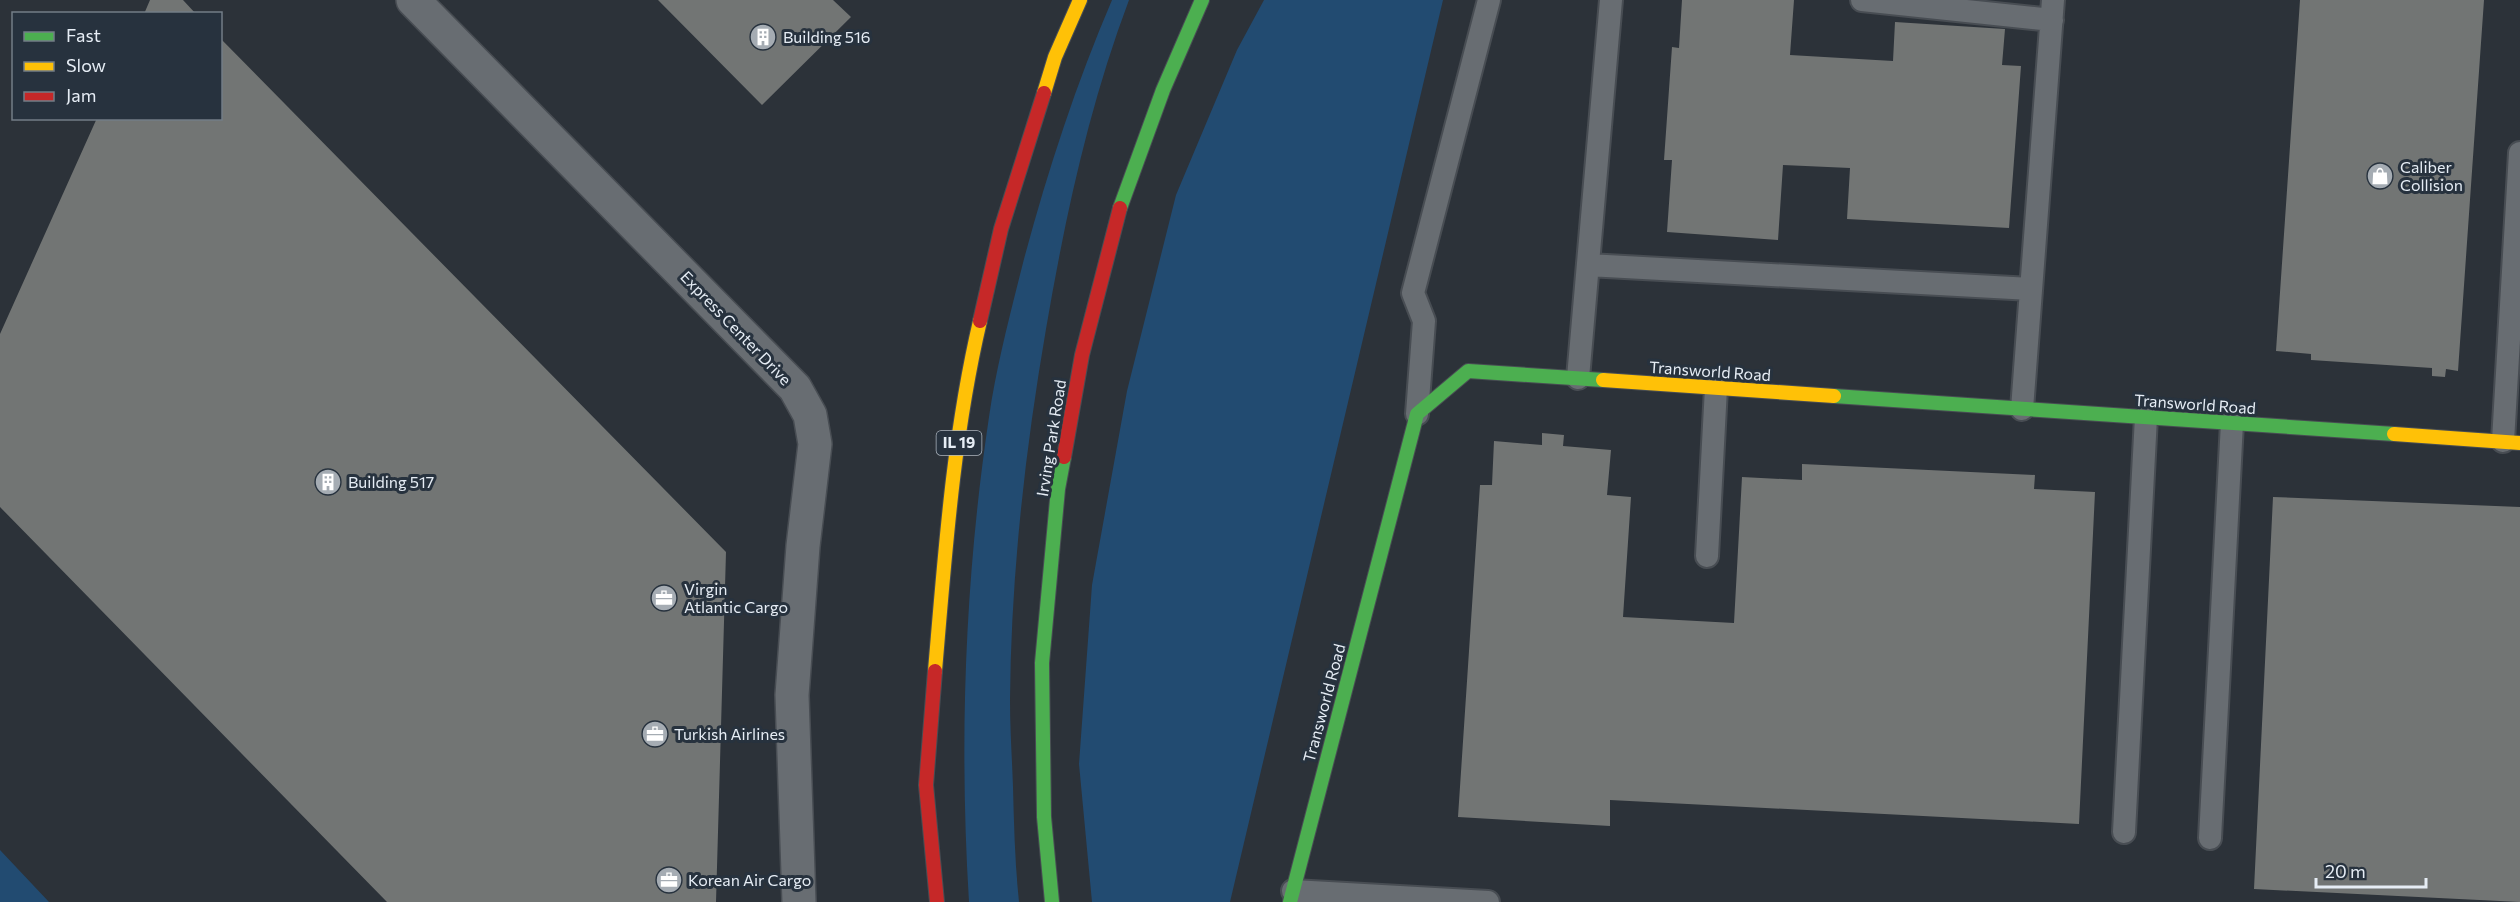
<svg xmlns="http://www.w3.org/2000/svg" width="2520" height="902" font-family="Commissioner,sans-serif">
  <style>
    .green { fill: #224b71 }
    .building { fill: #727574 }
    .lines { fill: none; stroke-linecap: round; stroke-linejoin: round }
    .lane-casing { stroke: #484d53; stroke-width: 26 }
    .street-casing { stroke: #484d53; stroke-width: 36 }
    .fast-casing { stroke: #484d53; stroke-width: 16 }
    .slow-casing { stroke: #484d53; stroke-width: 16 }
    .jam-casing { stroke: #484d53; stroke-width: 16 }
    .lane { stroke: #686d72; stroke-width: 22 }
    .street { stroke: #686d72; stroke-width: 33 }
    .fast { stroke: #4caf50; stroke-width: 14 }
    .slow { stroke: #ffc107; stroke-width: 14 }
    .jam { stroke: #c62828; stroke-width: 14 }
    .labels { text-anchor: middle; stroke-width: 6; stroke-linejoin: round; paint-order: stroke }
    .shield { fill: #27323e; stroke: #adb5be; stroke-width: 1.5 }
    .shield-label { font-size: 15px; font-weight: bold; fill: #e6edf5 }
    .poi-label { font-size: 16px; fill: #e6edf5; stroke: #27323e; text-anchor: start }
    .street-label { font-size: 16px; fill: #e6edf5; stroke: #27323e }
  </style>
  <rect width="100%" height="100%" fill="#2c3239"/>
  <path class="green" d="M1112 0H1129C1089 106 1065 218 1046 329 1025 451 1011 576 1010 700 1010 729 1012 758 1013 787 1014 826 1015 864 1019 902H969C959 740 965 577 989 417 997 363 1011 311 1024 259 1048 170 1076 84 1112 0Z
    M1264 0H1443L1230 902H1092L1079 764 1092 585 1127 391 1176 195 1237 50Z
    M0 850 49 902H0Z"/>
  <path class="building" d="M150 0H183L196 14H144Z
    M658 0H833L851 17 762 105Z
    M1682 0H1794L1790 55 1893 61 1895 22 2005 29 2002 65 2021 66 2009 228 1847 219 1850 168 1783 165 1778 240 1667 232 1672 160H1664L1672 47 1679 48Z
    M2300 0H2484L2458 371 2446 369 2445 377 2432 376V368L2311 360V354L2276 351Z
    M220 38 726 552 716 902H387L0 507V334L97 118H220Z
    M1542 433 1564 435 1563 446 1611 450 1607 495 1631 497 1623 617 1734 623 1742 477 1802 480V464L2035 475 2034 489 2095 492 2079 824 1610 800V826L1458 817 1480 485H1492L1494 441 1542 445Z
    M2273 497 2520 507V902L2254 889Z"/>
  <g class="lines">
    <defs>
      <path id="lane" d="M1862 0 2052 20
        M1588 265 2031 289
        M1578 378 1611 0
        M2022 409 2053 0
        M1417 414 1424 321 1413 293 1489 0
        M2503 441 2520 153
        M1707 556 1716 388
        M2124 832 2146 417
        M2210 838 2232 423
        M1293 891 1488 902"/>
      <path id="street" d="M413 0 795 388 810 415 815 444 803 546 792 695 799 902"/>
      <path id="fast" d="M1120 208 1163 90 1202 0
        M1834 396 2394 434
        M1052 902 1044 817 1042 663 1058 489 1064 457
        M1290 902 1417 414 1468 371 1603 380"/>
      <path id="slow" d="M1044 93 1055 57 1080 0
        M1603 380 1834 396
        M2394 434 2520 443
        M935 671C945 554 953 436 980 321"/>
      <path id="jam" d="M980 321 1001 229 1044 93
        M1064 457 1082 355 1120 208
        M935 671 926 785 937 902"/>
    </defs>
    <use href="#lane" class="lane-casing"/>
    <use href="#street" class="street-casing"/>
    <use href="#fast" class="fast-casing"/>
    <use href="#slow" class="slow-casing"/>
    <use href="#jam" class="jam-casing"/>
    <use href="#lane" class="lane"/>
    <use href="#street" class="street"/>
    <use href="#fast" class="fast"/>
    <use href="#slow" class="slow"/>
    <use href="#jam" class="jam"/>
  </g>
  <defs>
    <symbol id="building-disc" viewBox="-11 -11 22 22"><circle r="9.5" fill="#a5acb3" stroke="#27323e"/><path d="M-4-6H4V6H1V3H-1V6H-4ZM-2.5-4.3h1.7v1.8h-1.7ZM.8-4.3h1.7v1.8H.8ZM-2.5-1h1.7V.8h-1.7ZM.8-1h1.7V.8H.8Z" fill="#fff"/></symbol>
    <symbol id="shop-disc" viewBox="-11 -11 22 22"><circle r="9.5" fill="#a5acb3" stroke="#27323e"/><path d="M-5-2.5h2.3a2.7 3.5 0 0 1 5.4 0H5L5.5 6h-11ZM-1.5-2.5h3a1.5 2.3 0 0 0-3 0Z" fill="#fff"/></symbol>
    <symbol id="office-disc" viewBox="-11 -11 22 22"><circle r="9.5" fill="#a5acb3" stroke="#27323e"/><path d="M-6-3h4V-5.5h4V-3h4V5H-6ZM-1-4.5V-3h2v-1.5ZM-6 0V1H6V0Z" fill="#fff"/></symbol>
  </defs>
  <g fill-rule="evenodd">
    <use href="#building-disc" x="748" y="22" width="30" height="30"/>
    <use href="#shop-disc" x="2365" y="161" width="30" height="30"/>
    <use href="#building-disc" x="313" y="467" width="30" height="30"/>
    <use href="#office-disc" x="649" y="583" width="30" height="30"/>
    <use href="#office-disc" x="640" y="719" width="30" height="30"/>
    <use href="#office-disc" x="654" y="865" width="30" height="30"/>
  </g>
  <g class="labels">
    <rect class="shield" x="936.5" y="431" width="45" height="24" rx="4.5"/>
    <g class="shield-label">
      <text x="959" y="448">IL 19</text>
    </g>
    <g class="poi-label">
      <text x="783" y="43">Building 516</text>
      <text x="2400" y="173">Caliber<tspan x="2400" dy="18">Collision</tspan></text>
      <text x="348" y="488">Building 517</text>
      <text x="684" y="595">Virgin<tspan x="684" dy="18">Atlantic Cargo</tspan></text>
      <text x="674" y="740">Turkish Airlines</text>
      <text x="688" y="886">Korean Air Cargo</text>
    </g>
    <g class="street-label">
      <text transform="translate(736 328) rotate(46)" y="6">Express Center Drive</text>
      <text transform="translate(1710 371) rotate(4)" y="6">Transworld Road</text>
      <text transform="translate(2195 404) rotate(4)" y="6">Transworld Road</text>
      <text transform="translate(1051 438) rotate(-81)" y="6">Irving Park Road</text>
      <text transform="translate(1324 703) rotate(-75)" y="6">Transworld Road</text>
    </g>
  </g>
  <rect x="12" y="12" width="210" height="108" fill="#27323e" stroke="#737d87" stroke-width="1.5"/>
  <rect x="24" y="32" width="30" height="9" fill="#4caf50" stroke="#737d87" stroke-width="1.5"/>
  <text x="66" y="42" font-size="18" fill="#e6edf5">Fast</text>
  <rect x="24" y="62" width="30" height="9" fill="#ffc107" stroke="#737d87" stroke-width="1.5"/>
  <text x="66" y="72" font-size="18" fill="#e6edf5">Slow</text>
  <rect x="24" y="92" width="30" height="9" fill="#c62828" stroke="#737d87" stroke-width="1.5"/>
  <text x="66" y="102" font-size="18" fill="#e6edf5">Jam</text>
  <path d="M2316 878v9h110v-9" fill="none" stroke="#e6edf5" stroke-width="3"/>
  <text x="2325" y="878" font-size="18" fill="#e6edf5" stroke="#27323e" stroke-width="4.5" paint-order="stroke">20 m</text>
</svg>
